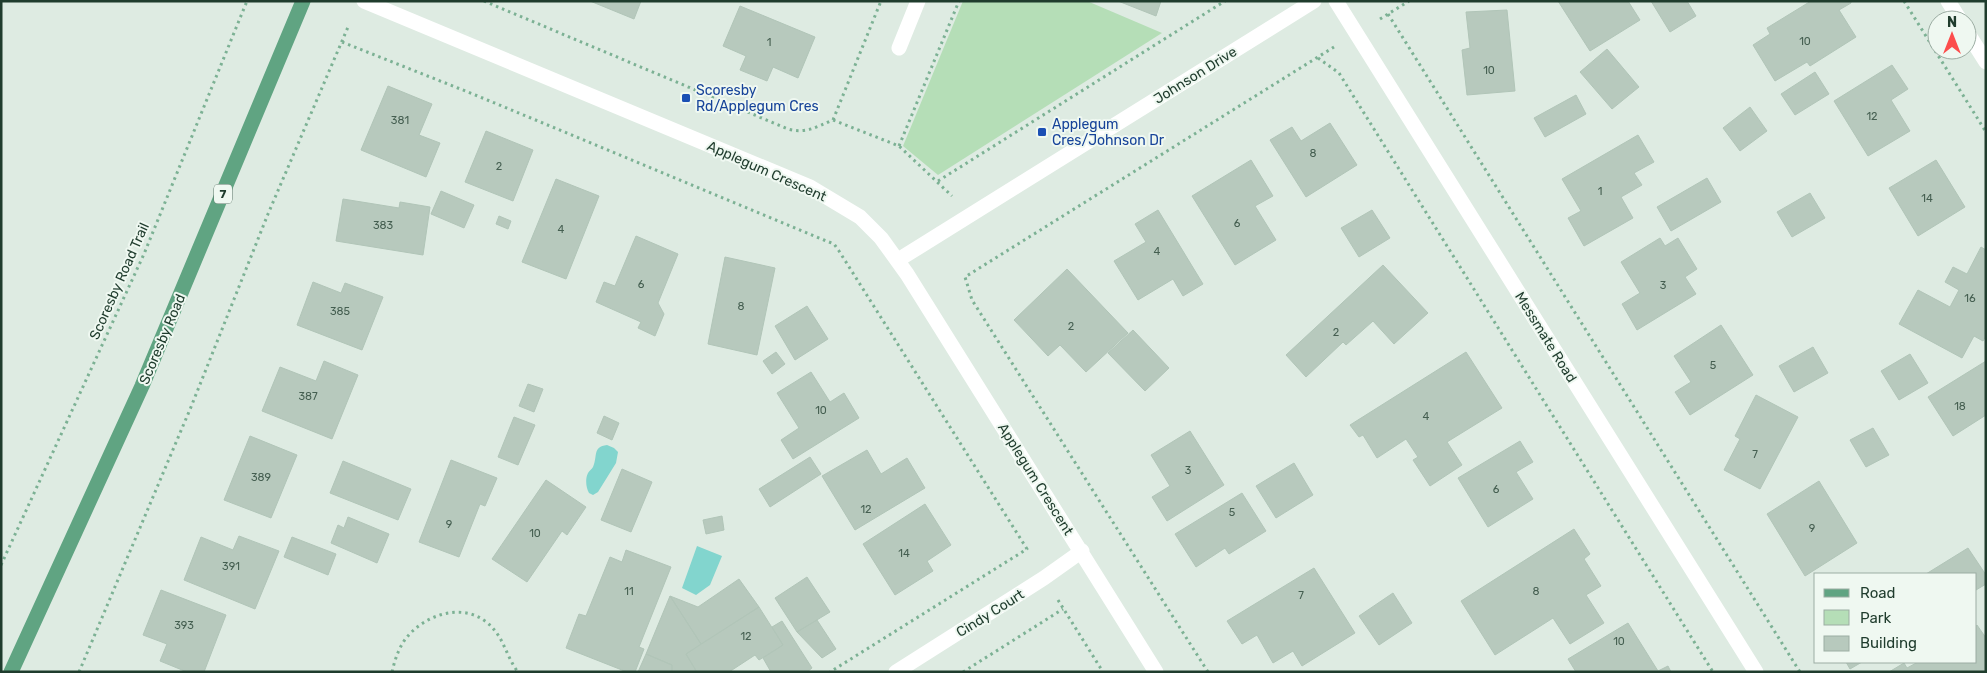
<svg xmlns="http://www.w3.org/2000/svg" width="1987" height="673" font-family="Rubik,sans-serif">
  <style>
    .green { fill: #b5deb7 }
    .water { fill: #82d5ce }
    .building { fill: #b7c9bd; stroke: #b1c5b8 }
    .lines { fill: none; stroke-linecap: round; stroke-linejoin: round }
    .path { stroke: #7cb194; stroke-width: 3; stroke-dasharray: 2.5 4; stroke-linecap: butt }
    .minor { stroke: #fff; stroke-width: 15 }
    .major { stroke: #60a482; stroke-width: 15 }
    .transit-dot { fill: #1a4fb4; stroke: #eff8f1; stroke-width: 2 }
    .labels { text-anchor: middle; stroke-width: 4; stroke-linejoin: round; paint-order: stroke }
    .number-label { font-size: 11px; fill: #455f51 }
    .shield { fill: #eff8f1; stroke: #5d7468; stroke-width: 1 }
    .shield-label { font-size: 12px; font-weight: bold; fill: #1f3c2d }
    .street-label { font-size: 14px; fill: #1f3c2d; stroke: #eff8f1 }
    .transit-label { font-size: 14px; fill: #164399; stroke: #eff8f1; text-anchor: start }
  </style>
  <rect width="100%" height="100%" fill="#deebe2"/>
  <path class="green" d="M963 1H1087L1162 33 938 175 903 146Z"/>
  <path class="water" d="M607 445 614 448 618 452 616 463 598 492 593 495 589 493C586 488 585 479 588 473 589 471 592 469 593 467 598 456 592 447 607 445Z
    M697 546 722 556 710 585 696 595 682 588Z"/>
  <path class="building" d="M590 1H641L634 19Z
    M1118 1H1161L1156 16Z
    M1558 1H1628L1640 20 1590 51Z
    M1651 1H1687L1696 16 1670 32Z
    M1811 1H1851V3L1839 10 1856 37 1810 66 1807 62 1775 81 1753 45 1770 34 1767 28Z
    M740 6 815 37 798 78 773 67 767 81 740 70 746 56 723 46Z
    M1507 10 1515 91 1467 95 1462 50 1470 48 1466 12Z
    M1607 49 1639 87 1612 109 1580 72Z
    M1892 65 1908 89 1891 100 1910 131 1868 156 1834 101Z
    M1815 72 1829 94 1795 115 1781 94Z
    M388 86 432 104 419 135 440 143 426 177 361 150Z
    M1576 95 1586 114 1545 137 1534 118Z
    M1750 107 1767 131 1740 151 1723 128Z
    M1330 123 1357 165 1306 197 1270 140 1292 127 1301 141Z
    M486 131 533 150 513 201 465 182Z
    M1638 135 1654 162 1634 173 1642 185 1621 197 1633 218 1584 246 1568 218 1581 211 1562 179Z
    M1251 160 1273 196 1255 206 1276 240 1235 265 1192 196Z
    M1936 160 1965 207 1918 236 1889 188Z
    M1707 178 1721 202 1671 231 1657 207Z
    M556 179 599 196 566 279 522 262Z
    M441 191 474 205 464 228 431 214Z
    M1810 193 1825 218 1792 237 1777 212Z
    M343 199 399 208 400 202 430 207 423 255 336 241Z
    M1158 210 1203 284 1183 296 1173 279 1138 300 1114 261 1146 242 1135 224Z
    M1372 210 1390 238 1359 257 1341 228Z
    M499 216 511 221 508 229 496 224Z
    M636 236 678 254 658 303 664 314 655 336 638 328 641 322 596 302 604 282 615 286Z
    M1660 238 1665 246 1678 238 1697 269 1685 277 1696 294 1637 330 1622 304 1640 293 1621 262Z
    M1981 247 1986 250V336L1983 341 1974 336 1962 358 1899 324 1918 290 1950 307 1959 290 1945 282 1953 267 1967 274Z
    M725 257 775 268 757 355 708 344Z
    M1383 265 1428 313 1394 344 1373 321 1346 345 1343 342 1306 377 1286 355Z
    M1067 269 1128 333 1086 372 1060 345 1048 356 1014 320Z
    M313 282 341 293 345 283 383 297 362 350 297 325Z
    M807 306 828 339 795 360 775 326Z
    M1721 325 1753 375 1690 415 1675 392 1691 382 1674 356Z
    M1133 330 1169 368 1145 391 1108 353Z
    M1813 347 1828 373 1794 392 1779 366Z
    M776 352 785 364 772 374 763 361Z
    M1466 352 1502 408 1447 442 1462 465 1430 486 1413 460 1418 457 1406 439 1377 458 1363 435 1359 437 1350 425Z
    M1910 354 1928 383 1899 400 1881 371Z
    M324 361 358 375 332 439 262 411 280 367 316 381Z
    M1986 361V415L1953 436 1928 397Z
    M811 372 830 402 844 393 859 418 793 459 781 440 799 428 777 393Z
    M528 384 543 389 534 412 519 406Z
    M1756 395 1798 417 1760 489 1724 470 1740 439 1735 436Z
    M604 416 619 423 612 440 597 433Z
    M514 417 535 425 518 465 498 457Z
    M1873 428 1889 455 1866 467 1850 440Z
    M1190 431 1224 485 1167 521 1152 497 1170 486 1151 455Z
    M250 436 297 455 271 518 224 500Z
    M1520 441 1533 462 1516 472 1533 499 1488 527 1458 478Z
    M867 450 881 474 907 458 925 488 855 530 822 476Z
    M810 457 821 474 770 507 759 489Z
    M451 460 497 478 485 506 480 504 459 557 419 542Z
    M343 461 411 489 398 520 330 493Z
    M1294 463 1313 495 1276 518 1256 486Z
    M622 469 652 482 631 532 601 520Z
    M546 480 586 507 567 535 562 531 527 582 492 559Z
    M1819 481 1857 543 1805 576 1767 514Z
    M1242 493 1266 531 1229 554 1225 548 1196 567 1175 534Z
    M925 504 951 545 927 561 933 571 895 595 863 544Z
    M722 516 724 530 706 534 703 520Z
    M348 517 389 534 377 563 331 543 338 525 344 528Z
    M1574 529 1590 554 1584 559 1601 586 1586 595 1604 623 1570 644 1553 618 1495 655 1461 601Z
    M239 536 279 551 255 609 184 580 201 537 233 550Z
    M292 537 336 554 328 575 284 557Z
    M1968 548 1986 575V584L1976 590V574H1926Z
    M626 550 671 567 639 647 644 649 635 672H627L566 648 579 614 586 616 610 557 622 562Z
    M1314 568 1355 633 1302 666 1293 651 1273 663 1257 635 1242 644 1227 621Z
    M807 577 830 612 797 632 775 598Z
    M739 579 759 607 701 644 670 596 698 607Z
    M161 590 226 615 204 672H187L160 661 167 644 143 635Z
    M1393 593 1412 623 1379 645 1359 616Z
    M670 596 701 644 686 654 696 671 695 672H672V665L646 654Z
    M759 607 783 645 759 660 755 655 729 672H697L686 654Z
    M817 620 836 649 822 658 797 632Z
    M782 621 812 668 807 672H771L763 658 783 645 772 627Z
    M1628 623 1658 671 1668 666 1671 672H1576L1568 659Z
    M1977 625 1986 638V672H1889L1904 663 1907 668 1918 662H1976V626Z
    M646 654 672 665V672H638Z
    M1846 662H1862L1850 669Z"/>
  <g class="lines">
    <path class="path" d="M484 1 788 129C806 134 816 127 833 120L899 146 952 196
      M1904 1 1986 132
      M1388 14 1800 672
      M1380 19 1409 1
      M342 42 473 94 824 240 834 244 839 251 1027 549 830 672
      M1318 58 1339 73 1713 672
      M833 120 881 1
      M899 146 959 1
      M938 181 1225 1
      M1 565 144 254 247 1
      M1058 600 1103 672
      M79 672 191 407 268 214 348 27
      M392 672C395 659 399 647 407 637 425 615 461 603 485 621 504 635 505 655 518 672
      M963 672 1063 609
      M1208 672 972 300 965 277 1334 47"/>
    <path class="minor" d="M364 1 810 187 860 217 881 238 907 274 1156 672
      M1336 1 1756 672
      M1948 1 1960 20
      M1967 32 1986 62
      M899 48 918 1
      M898 260 1314 1
      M896 672 1044 578 1082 551"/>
    <path class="major" d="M11 672 142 386 303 1"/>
  </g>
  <g class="transit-dot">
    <rect x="681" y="93" width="10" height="10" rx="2.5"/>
    <rect x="1037" y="127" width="10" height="10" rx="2.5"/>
  </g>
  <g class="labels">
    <g class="number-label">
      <text x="1805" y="45">10</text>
      <text x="769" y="46">1</text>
      <text x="1489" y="74">10</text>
      <text x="1872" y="120">12</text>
      <text x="400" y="124">381</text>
      <text x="1313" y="157">8</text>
      <text x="499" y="170">2</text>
      <text x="1600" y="195">1</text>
      <text x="1927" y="202">14</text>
      <text x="1237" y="227">6</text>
      <text x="383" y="229">383</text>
      <text x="561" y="233">4</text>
      <text x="1157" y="255">4</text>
      <text x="641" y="288">6</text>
      <text x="1663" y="289">3</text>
      <text x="1970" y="302">16</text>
      <text x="741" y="310">8</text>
      <text x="340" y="315">385</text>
      <text x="1071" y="330">2</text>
      <text x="1336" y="336">2</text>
      <text x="1713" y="369">5</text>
      <text x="308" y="400">387</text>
      <text x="1960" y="410">18</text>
      <text x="821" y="414">10</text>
      <text x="1426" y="420">4</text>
      <text x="1755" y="458">7</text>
      <text x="1188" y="474">3</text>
      <text x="261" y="481">389</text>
      <text x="1496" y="493">6</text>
      <text x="866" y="513">12</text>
      <text x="1232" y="516">5</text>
      <text x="449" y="528">9</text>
      <text x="1812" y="532">9</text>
      <text x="535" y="537">10</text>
      <text x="904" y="557">14</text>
      <text x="231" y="570">391</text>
      <text x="629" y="595">11</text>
      <text x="1536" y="595">8</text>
      <text x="1301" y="599">7</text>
      <text x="184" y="629">393</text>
      <text x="746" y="640">12</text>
      <text x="1619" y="645">10</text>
    </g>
    <rect class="shield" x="214" y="184.5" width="18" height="19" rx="4"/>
    <g class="shield-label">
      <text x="223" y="198">7</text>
    </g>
    <g class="street-label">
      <text transform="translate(1195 75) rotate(-32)" y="5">Johnson Drive</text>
      <text transform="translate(767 171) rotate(24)" y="5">Applegum Crescent</text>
      <text transform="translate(119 281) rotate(-66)" y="5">Scoresby Road Trail</text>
      <text transform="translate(1546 337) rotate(58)" y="5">Messmate Road</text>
      <text transform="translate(162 339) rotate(-67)" y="5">Scoresby Road</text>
      <text transform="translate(1036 479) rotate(58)" y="5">Applegum Crescent</text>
      <text transform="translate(990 613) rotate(-32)" y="5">Cindy Court</text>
    </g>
    <g class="transit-label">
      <text x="696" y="95">Scoresby<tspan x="696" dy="16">Rd/Applegum Cres</tspan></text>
      <text x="1052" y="129">Applegum<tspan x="1052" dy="16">Cres/Johnson Dr</tspan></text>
    </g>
  </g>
  <rect width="1987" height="673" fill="none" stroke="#1f3c2d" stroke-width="5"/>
  <rect x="1814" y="573" width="162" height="90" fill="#eff8f1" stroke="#9cada3"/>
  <rect x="1824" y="589" width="25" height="8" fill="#60a482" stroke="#9cada3"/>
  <text x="1860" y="598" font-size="15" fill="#1f3c2d">Road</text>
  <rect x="1824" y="610" width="25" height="15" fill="#b5deb7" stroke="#9cada3"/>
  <text x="1860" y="623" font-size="15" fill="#1f3c2d">Park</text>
  <rect x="1824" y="636" width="25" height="15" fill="#b7c9bd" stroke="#9cada3"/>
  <text x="1860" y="648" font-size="15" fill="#1f3c2d">Building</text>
  <g transform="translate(1952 35)"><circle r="24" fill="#eff8f1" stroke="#9cada3"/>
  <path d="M0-4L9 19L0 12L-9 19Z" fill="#fc4d4c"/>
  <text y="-8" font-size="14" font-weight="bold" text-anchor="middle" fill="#1f3c2d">N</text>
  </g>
</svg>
